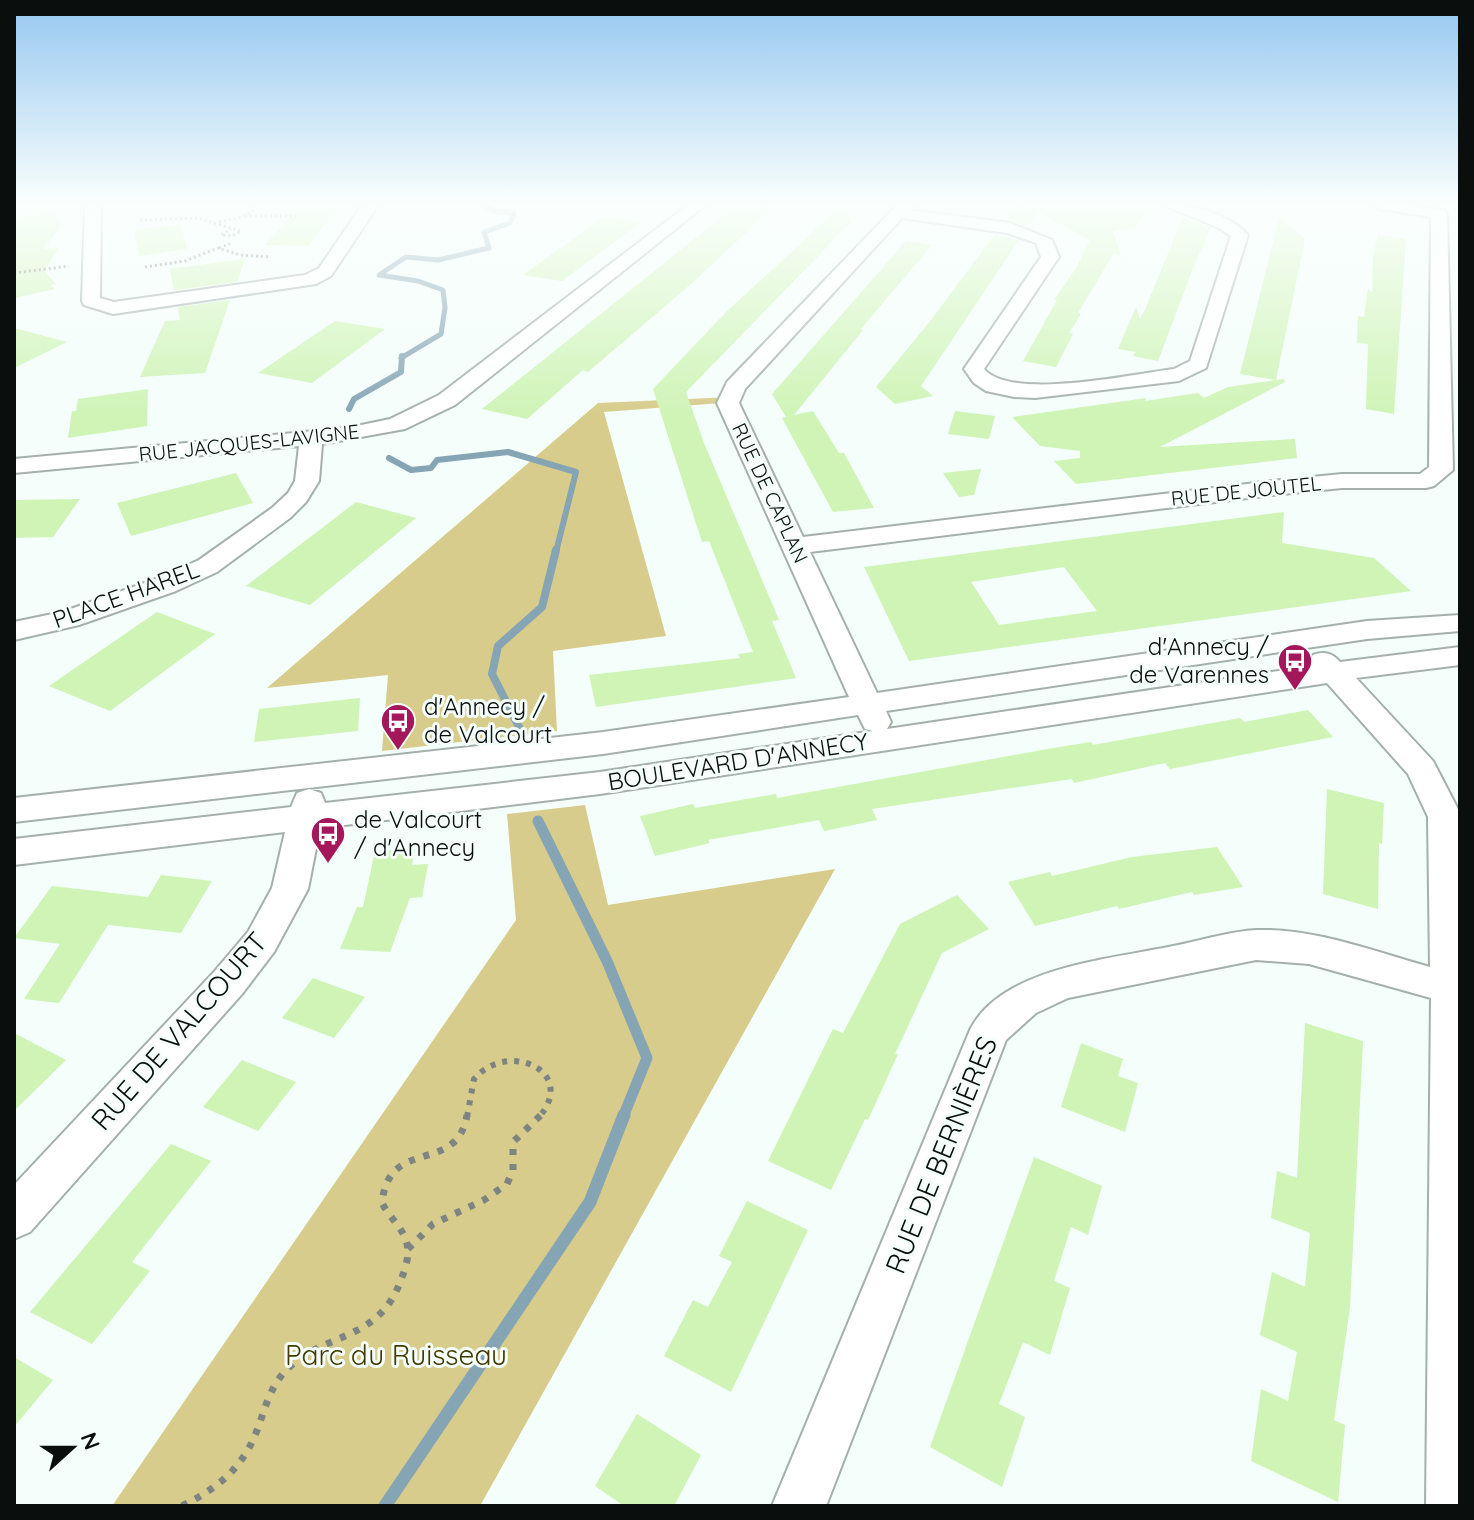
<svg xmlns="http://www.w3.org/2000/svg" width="1474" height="1520" font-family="Quicksand,sans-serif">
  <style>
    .green { fill: #d7cc8b }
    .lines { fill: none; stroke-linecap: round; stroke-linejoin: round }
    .stream-far4 { stroke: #85a4b4; stroke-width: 5 }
    .stream-far3 { stroke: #85a4b4; stroke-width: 6 }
    .stream-far2 { stroke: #85a4b4; stroke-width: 8 }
    .stream-far1 { stroke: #85a4b4; stroke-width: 11 }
    .stream { stroke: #85a4b4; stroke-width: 13 }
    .building { fill: #cff4b6; fill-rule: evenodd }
    .minor-casing { stroke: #a4b0aa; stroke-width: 4 }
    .path-far2 { stroke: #7d8481; stroke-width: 3; stroke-dasharray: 2 3; stroke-linecap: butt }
    .path-far1 { stroke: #7d8481; stroke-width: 6; stroke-dasharray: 5 7; stroke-linecap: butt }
    .path { stroke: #7d8481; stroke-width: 7; stroke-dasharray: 6 9; stroke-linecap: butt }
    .minor { fill: #fff; fill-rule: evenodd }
    .labels { text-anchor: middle; stroke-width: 6; stroke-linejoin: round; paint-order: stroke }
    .far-street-label { font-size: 20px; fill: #0a0e0c; stroke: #f4fefa }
    .street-label { font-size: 24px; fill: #0a0e0c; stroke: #f4fefa }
    .poi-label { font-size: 24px; fill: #0a0e0c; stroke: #f4fefa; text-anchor: start }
    .near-street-label { font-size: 28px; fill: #0a0e0c; stroke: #f4fefa }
    .near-park-label { font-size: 28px; fill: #433a00; stroke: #f4fefa }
  </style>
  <rect width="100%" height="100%" fill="#f4fefa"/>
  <path class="green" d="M732 397 734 402 604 412 666 636 553 651 557 731 382 751 388 675 267 688 598 403Z
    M585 805 608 905 835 869 480 1506H112L516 920 507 814Z"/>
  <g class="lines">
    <path class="stream-far4" d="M401 358 441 334 445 308 443 290 418 281 379 275 406 257 438 260 489 248 484 232 510 223 514 213 493 211 482 204"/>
    <path class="stream-far3" d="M349 409 354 399 401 372 402 356
      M389 458 411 470 431 468 437 460 508 452 576 472 556 552"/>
    <path class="stream-far2" d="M520 729 492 674 498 646 542 607 556 550"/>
    <path class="stream-far1" d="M538 821 607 961 647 1058 623 1117"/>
    <path class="stream" d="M385 1506 590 1202 624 1115"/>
  </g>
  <path class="building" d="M302 204H341L308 246 265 245Z
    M738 204H777L691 284 588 372 583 370 527 419 482 409Z
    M1018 204H1150L1135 227 1113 231 1121 257 1114 253 1078 313 1081 314 1069 333 1073 334 1056 367 1023 361 1057 300H1054L1076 268 1090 240 1038 212 1028 227 1006 220Z
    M839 208 852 221 686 392 704 443 779 620 772 621 796 678 596 707 589 675 740 658 738 654 753 652 709 541 702 542 653 389 725 313Z
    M51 212 61 226 43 249 59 248 44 271 56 284 51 285 55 289 14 298V218Z
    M604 217 640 223 562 281 523 275Z
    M1183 217 1211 228 1195 263 1158 361 1133 356 1135 352 1118 349 1136 307 1140 319 1146 307Z
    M1279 218 1305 239 1276 380 1284 379 1285 382 1160 447 1295 439 1297 458 1076 484 1054 461 1080 458V451L1040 446 1012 417 1146 398 1145 401 1198 393 1204 398 1228 387 1275 380 1240 374Z
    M181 224 187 249 139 256 134 230Z
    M995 234 1019 240 921 386 933 396 895 404 876 387 931 320Z
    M1378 235 1406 239 1394 414 1366 409 1368 344 1357 343 1358 316 1364 317 1368 289 1372 292 1373 256Z
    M906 241 932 245 860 330H863L794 415 813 411 839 453H844L874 508 833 512 782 418 786 417 772 394Z
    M245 259 237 282 174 290 170 269Z
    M230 300 205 373 140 377 165 321 180 320 178 307Z
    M335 321 385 329 312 383 258 373Z
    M14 328 67 342 14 368Z
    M148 389 147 426 68 438 72 411H76L78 399Z
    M955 411 995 416 989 439 948 434Z
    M981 469 974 495 959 497 943 473Z
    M236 473 253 503 131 536 117 503Z
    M80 499 53 537 14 538V500Z
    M356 502 416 518 310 605 246 586Z
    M1284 512 1282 543 1374 558 1411 591 909 661 864 567ZM1064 567 1097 611 999 625 971 582Z
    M157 612 215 634 110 711 49 686Z
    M360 698 358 731 254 742 259 709Z
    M1308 710 1333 737 1170 769 1165 763 1074 783 1072 779 872 809 877 820 824 831 819 820 708 840 710 843 655 856 640 816 693 804 695 808 776 794 777 798 1053 748 1091 742 1093 745 1240 718 1244 722Z
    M1327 789 1384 803 1382 844 1379 843 1378 909 1323 894Z
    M1217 847 1243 887 1194 895 1192 892 1119 909 1117 906 1035 926 1008 882 1050 872 1052 876 1132 857Z
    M415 849 412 865 428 864 422 897 410 898 390 952 340 949 357 907H363L375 851Z
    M161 875 212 881 181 933 108 925 59 1003 24 999 60 944 14 938 52 886 148 897Z
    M957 895 989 929 942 953 895 1054H898L868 1120 865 1119 831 1190 768 1161 833 1029 843 1033 900 924Z
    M313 978 365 997 334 1038 282 1018Z
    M1305 1023 1363 1041 1350 1307 1334 1420 1345 1425 1338 1502 1251 1461 1261 1389 1288 1401 1297 1352 1260 1335 1272 1272 1305 1287 1310 1233 1271 1218 1277 1171 1297 1178Z
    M14 1033 66 1060 14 1111Z
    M1081 1043 1123 1059 1118 1076 1138 1083 1125 1132 1061 1107Z
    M242 1060 296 1082 258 1131 203 1107Z
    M171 1144 211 1161 132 1262 150 1271 92 1344 30 1312Z
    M1034 1157 1102 1186 1088 1235 1071 1227 1054 1281 1070 1288 1050 1355 1023 1342 999 1404 1025 1417 1002 1487 930 1447Z
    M747 1201 808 1230 731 1392 664 1356 693 1300 708 1307 732 1262 719 1256Z
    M14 1357 53 1380 14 1427Z
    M637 1414 701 1455 674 1506H624L595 1486Z"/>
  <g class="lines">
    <defs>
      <path id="minor" d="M85 204H101L100 298 114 302 305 275 319 268 363 204H379L331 276 316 284 113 314 84 305 82 301Z
        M689 204H707L455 405 405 429 322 444 319 481 306 502 290 518 217 572 176 591 79 625 14 640V622L62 612 156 579 199 560 272 508 288 493 295 481 299 446 14 473V459L347 428 390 419 439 395Z
        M898 204H915L910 210 1010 223 1052 240 1059 257 984 369C1011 401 1133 374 1174 369L1190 361 1231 236 1219 228 1160 204C1188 203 1229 213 1248 235L1206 368 1179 381 1035 398 1014 397 986 391 974 383 964 369 1041 257 1036 243 1007 233 902 218 745 389 739 403 803 537 1272 481 1342 474H1420L1429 467 1431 217 1380 209 1372 204H1407L1445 211 1447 214 1453 470 1434 486 1426 488H1342L1272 495 810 552 877 693 1367 621 1460 615V631L1367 639 886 711 891 722 887 729 1312 666 1308 661 1313 655C1325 651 1332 653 1340 662L1460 647V665L1356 678 1433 761 1460 813V1506H1426L1431 998 1309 964 1256 960 1068 998 1036 1013 1006 1040 826 1506H772L970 1030C1001 967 1112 959 1173 946 1200 941 1230 931 1257 930 1315 928 1375 952 1430 967L1428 817 1408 774 1327 683 600 794 320 828 308 889 274 952 242 994 30 1232 14 1239V1185L214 972 248 932 272 888 285 832 14 865V839L291 807 297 793 309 789 321 793 325 803 600 772 873 731 865 729 858 715 603 754 14 822V798L603 732 849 697 717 403 727 382Z"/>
    </defs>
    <use href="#minor" class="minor-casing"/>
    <path class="path-far2" d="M245 216H296
      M140 220 198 218 241 231 232 236 221 235 231 229
      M219 222 245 216 254 210 255 204
      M219 248 232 243
      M145 267 185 261 218 248 240 255 271 257
      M14 273 69 266"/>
    <path class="path-far1" d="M467 1117 474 1079C509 1039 578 1072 539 1117"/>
    <path class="path" d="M408 1249 433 1224 484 1200 507 1184 513 1170V1142L541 1115
      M182 1506C220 1487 245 1466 259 1425 265 1408 270 1390 281 1376 319 1330 377 1346 401 1280 405 1269 410 1256 407 1244 404 1229 389 1217 382 1203 389 1135 457 1176 467 1115"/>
    <use href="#minor" class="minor"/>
  </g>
  <linearGradient id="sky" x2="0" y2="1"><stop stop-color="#95c7f0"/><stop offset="0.49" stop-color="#fafffd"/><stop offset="1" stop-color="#fafffd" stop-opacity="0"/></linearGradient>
  <rect width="1474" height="416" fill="url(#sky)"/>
  <defs>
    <symbol id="bus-pin" viewBox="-11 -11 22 30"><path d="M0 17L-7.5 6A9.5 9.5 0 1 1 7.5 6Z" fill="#a5175b" stroke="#f4fefa"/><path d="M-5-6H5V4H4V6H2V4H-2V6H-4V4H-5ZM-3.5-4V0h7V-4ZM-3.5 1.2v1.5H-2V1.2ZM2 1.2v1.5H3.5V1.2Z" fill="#fff"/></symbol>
  </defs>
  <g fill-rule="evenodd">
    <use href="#bus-pin" x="1275" y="641" width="40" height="54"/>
    <use href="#bus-pin" x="378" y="701" width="40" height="54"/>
    <use href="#bus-pin" x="308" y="814" width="40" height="54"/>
  </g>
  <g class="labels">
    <g class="far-street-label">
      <text transform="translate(249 443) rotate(-6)" y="7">RUE JACQUES-LAVIGNE</text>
      <text transform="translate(1246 491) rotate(-6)" y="7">RUE DE JOUTEL</text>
      <text transform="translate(770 493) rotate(65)" y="7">RUE DE CAPLAN</text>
    </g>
    <g class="street-label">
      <text transform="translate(126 595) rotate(-20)" y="8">PLACE HAREL</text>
      <text transform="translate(738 762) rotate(-9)" y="8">BOULEVARD D'ANNECY</text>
    </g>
    <g class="poi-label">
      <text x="1269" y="655" text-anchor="end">d'Annecy /<tspan x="1269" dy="28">de Varennes</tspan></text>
      <text x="424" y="715">d'Annecy /<tspan x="424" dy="28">de Valcourt</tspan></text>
      <text x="354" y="828">de Valcourt<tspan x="354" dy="28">/ d'Annecy</tspan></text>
    </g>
    <g class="near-street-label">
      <text transform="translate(179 1031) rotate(-49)" y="10">RUE DE VALCOURT</text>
      <text transform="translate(941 1155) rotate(-68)" y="10">RUE DE BERNIÈRES</text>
    </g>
    <g class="near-park-label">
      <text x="396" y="1365">Parc du Ruisseau</text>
    </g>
  </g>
  <rect width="1474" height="1520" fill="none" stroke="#0a0e0c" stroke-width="32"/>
  <g transform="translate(72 1448) rotate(69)" stroke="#f4fefa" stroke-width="6" paint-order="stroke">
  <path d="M0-6L14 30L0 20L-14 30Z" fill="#0a0e0c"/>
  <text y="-12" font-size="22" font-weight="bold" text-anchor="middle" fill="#0a0e0c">N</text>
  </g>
</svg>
